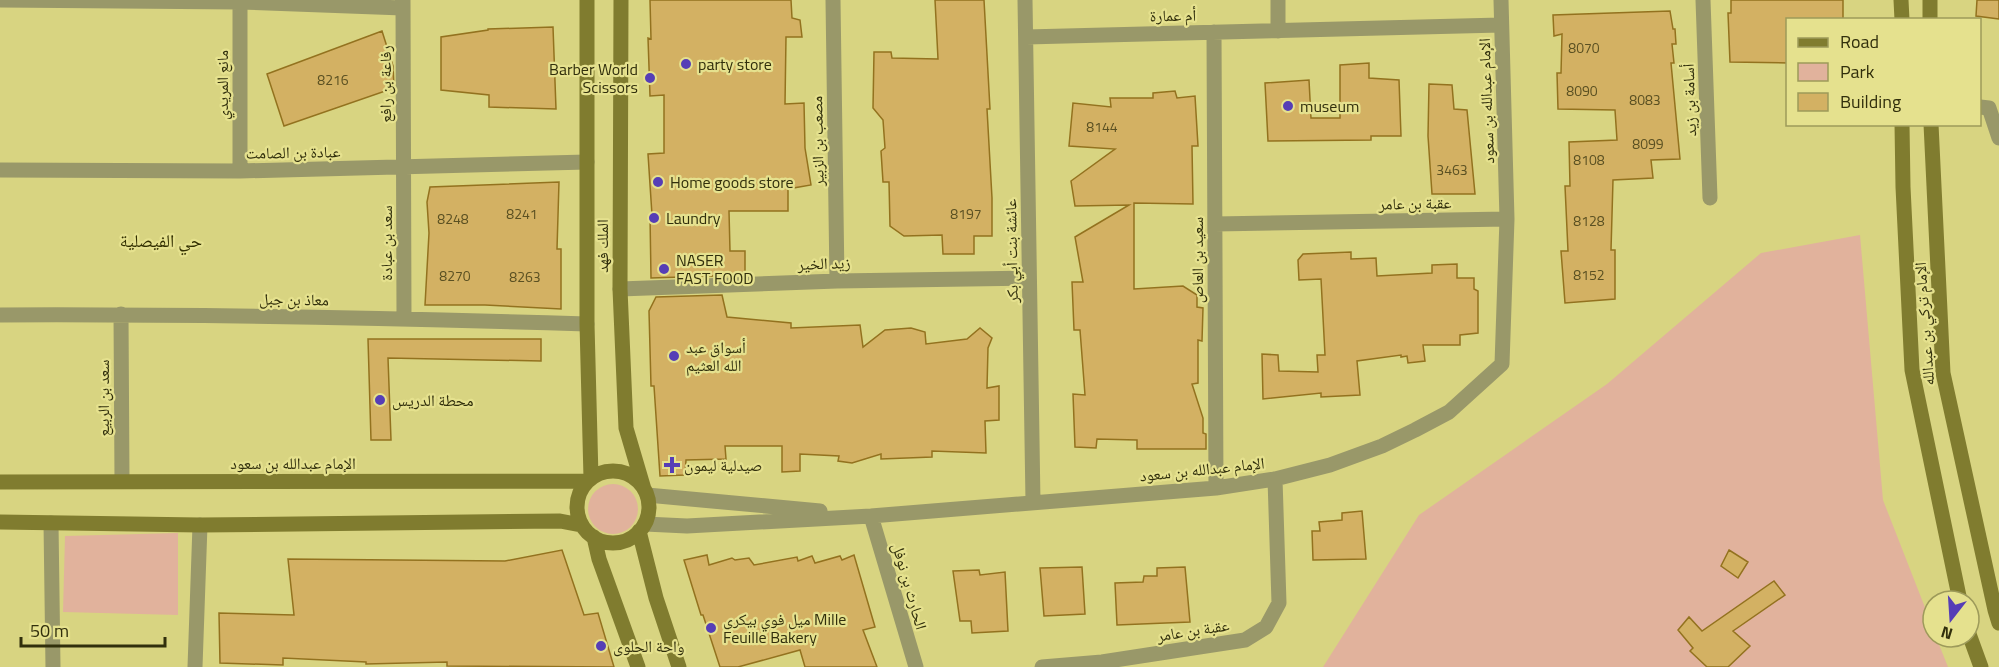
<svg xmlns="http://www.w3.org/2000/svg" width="1999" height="667" font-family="'Titillium Web','Noto Naskh Arabic',sans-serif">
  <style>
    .green { fill: #e1b29c }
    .building { fill: #d3b163; stroke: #93721f; stroke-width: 1.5 }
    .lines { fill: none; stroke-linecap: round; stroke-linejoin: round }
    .street { stroke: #999869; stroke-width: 15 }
    .secondary { stroke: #807c2f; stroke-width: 15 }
    .poi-dot { fill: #563eb6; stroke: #e5e18e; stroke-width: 2 }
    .labels { text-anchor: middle; stroke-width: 4.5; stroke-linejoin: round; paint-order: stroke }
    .number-label { font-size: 14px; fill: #5a5022 }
    .street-label { font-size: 16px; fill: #312f0c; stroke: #e5e18e }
    .poi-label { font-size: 16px; fill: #312f0c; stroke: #e5e18e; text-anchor: start }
    .neighbourhood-label { font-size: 18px; fill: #322f01; stroke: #e5e18e }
  </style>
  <rect width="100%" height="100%" fill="#d8d481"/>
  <path class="green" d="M1860 235 1883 500 1933 628V637H1936L1948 667H1323L1419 515 1607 384 1761 253Z
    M588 509a25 25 0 1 1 50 0a25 25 0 1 1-50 0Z
    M178 533V615L63 612 65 536Z"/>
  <path class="building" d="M650 0H791L792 18 800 20 802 37H786L785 104 804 103 805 148 811 185 788 189V211H729L730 251H745V275L651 278 650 215H652L648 154 664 153V95L650 96 648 38 651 39Z
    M935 0H984L990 109H987L992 198V236H974V254H943L942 235 904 236 890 226 889 182H883L881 151 885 148 883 120 873 108 874 52H891L892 58 938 59Z
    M1731 0H1843V20H1788V63L1730 62 1728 13H1731Z
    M1977 0H1999V19L1976 16Z
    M1670 11 1673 29H1675L1676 44H1672L1674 63H1671L1680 159 1651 160 1653 178 1613 180 1611 250H1615V299L1565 303 1561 251H1568L1565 186H1570L1569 142 1617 140 1615 110 1558 109 1557 73H1561L1562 34 1554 36 1553 15Z
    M553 27 556 109 489 107V95L441 90V37L488 30V29Z
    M382 31 393 66 394 88 284 126 267 74Z
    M1369 63V78L1399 80 1401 136H1371V140L1268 141 1265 83 1309 80 1311 118H1340V65Z
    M1429 84 1452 85 1454 109 1467 110 1475 194H1432L1428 136Z
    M1175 91 1177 98 1195 96 1198 146H1192L1193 204 1134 203V289L1183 286 1197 295V307L1203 308 1202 341 1198 340V383L1192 384 1203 418V433L1206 434V449H1137V440L1097 439 1096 448 1075 447 1073 394 1085 395 1080 330H1074L1072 282H1083L1075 237 1129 205 1075 206 1071 181 1115 149 1069 146 1073 103 1111 107 1110 98H1153V93Z
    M559 182 557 249H561V309L485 305H425L429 233 427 202 430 187Z
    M1351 252V259L1376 258 1377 276 1432 273V265L1457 264V278H1474V289L1478 291V333L1460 335V345H1423L1425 361 1408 363 1407 356 1401 357V355L1357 361 1360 395 1321 397V393L1263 399 1262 354 1278 355 1279 371 1318 372 1317 355H1325L1321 279 1299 280 1298 260 1303 254Z
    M722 295 727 317 791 323V328L860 325 863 347 885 330 911 328 925 332 926 344 967 339 980 328 992 338 988 348 987 388 999 386V420L985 421 986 453 932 451V457L881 459V454L852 463 838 461 839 456 800 454V471L782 472V446H725L726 459 686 460 685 475 660 476 654 386H651L649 311 656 297Z
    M368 339H541V361L388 358 391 440H371Z
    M1362 511 1366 559 1313 560 1312 531H1320L1319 522 1342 520V513Z
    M562 550 584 615 598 613 614 667 447 666V662L366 664V662L283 658V665L220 663 219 613 294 615 288 559 505 561Z
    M1729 550 1748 562 1738 578 1721 566Z
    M707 555 709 565 732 558 735 560 749 558 754 565 797 557 798 561 812 556 815 563 840 556 842 560 854 555 875 627 863 630 877 667H805L800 650 738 667H720L703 615H701L684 560Z
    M1082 567 1085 614 1044 616 1040 568Z
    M1185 567 1190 622 1117 625 1115 583 1143 582 1144 576H1157V568Z
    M979 570 980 575 1005 572 1008 631 972 633 971 621H960L953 571Z
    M1774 581 1785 595 1733 631 1750 646 1728 667H1707L1690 651 1693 648 1678 630 1689 617 1702 631Z"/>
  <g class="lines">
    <path class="street" d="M0 0 240 2 403 8
      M240 0V171
      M403 0 404 318
      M833 0 837 281
      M1025 0 1033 502
      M1278 0V31
      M1703 0 1710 198
      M1214 32 1216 488
      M1026 37 1501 25
      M1980 107 1989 108 1999 138
      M0 170 240 171 587 162
      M1215 224 1507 219
      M620 289 837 281 1029 278
      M121 314 122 481
      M0 315C196 314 391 318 587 324
      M647 495 820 511
      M871 516 916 667
      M51 523 53 667
      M645 524 687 526 871 516 1216 488 1275 479 1330 465 1382 446 1415 430 1449 412 1502 364 1507 219 1501 0
      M195 667 200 525
      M1042 667 1102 662 1245 640 1266 627 1279 603 1275 479"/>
    <path class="secondary" d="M587 0V324L591 478
      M621 0 620 289 626 428 644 489
      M1901 0 1902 20
      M1930 0V20
      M1902 124 1903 187 1912 370 1960 601
      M1931 124 1943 373 1995 610 1999 623
      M577 507a36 36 0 1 1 72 0a36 36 0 1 1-72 0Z
      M0 482 586 481
      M0 522 200 525 560 521 581 525
      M639 531 656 598 679 667
      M594 537 599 559 638 667
      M1969 634 1981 667"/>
  </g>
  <g class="poi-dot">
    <circle cx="686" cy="64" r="6"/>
    <circle cx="650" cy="78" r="6"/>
    <circle cx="1288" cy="106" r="6"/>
    <circle cx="658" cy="182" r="6"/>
    <circle cx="654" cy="218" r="6"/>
    <circle cx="664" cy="269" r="6"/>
    <circle cx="674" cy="356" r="6"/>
    <circle cx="380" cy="400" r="6"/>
    <path d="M669 456h6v6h6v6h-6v6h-6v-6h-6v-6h6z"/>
    <circle cx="711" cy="628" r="6"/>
    <circle cx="601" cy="646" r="6"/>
  </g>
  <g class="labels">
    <g class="number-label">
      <text x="1584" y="53">8070</text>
      <text x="333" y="85">8216</text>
      <text x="1582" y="96">8090</text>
      <text x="1645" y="105">8083</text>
      <text x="1102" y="132">8144</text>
      <text x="1648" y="149">8099</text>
      <text x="1589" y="165">8108</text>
      <text x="1452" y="175">3463</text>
      <text x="522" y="219">8241</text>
      <text x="966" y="219">8197</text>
      <text x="453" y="224">8248</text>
      <text x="1589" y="226">8128</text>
      <text x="1589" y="280">8152</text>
      <text x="455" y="281">8270</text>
      <text x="525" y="282">8263</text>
    </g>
    <g class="street-label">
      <text transform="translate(1173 15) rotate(-1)" y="6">أم عمارة</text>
      <text transform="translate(385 84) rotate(-90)" y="6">رفاعة بن رافع</text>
      <text transform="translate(222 85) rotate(-90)" y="6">مانع المريدي</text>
      <text transform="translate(1689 100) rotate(-92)" y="6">أسامة بن زيد</text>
      <text transform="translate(1486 101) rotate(-92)" y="6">الإمام عبدالله بن سعود</text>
      <text transform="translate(817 141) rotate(-91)" y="6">مصعب بن الزبير</text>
      <text transform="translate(293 152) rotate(-1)" y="6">عبادة بن الصامت</text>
      <text transform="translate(1415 203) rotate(-1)" y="6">عقبة بن عامر</text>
      <text transform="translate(386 243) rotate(-90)" y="6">سعد بن عبادة</text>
      <text transform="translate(602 246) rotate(-90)" y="6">الملك فهد</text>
      <text transform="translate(1011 251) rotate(-91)" y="6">عائشة بنت أبي بكر</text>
      <text transform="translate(1197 260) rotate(-90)" y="6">سعيد بن العاص</text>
      <text transform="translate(824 263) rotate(-2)" y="6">زيد الخير</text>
      <text transform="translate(294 299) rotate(1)" y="6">معاذ بن جبل</text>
      <text transform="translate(1924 324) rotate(-94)" y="6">الإمام تركي بن عبدالله</text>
      <text transform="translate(103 398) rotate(-90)" y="6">سعد بن الربيع</text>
      <text x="293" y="469">الإمام عبدالله بن سعود</text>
      <text transform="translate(1202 469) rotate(-6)" y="6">الإمام عبدالله بن سعود</text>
      <text transform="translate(910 586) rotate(74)" y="6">الحارث بن نوفل</text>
      <text transform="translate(1193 630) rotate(-9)" y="6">عقبة بن عامر</text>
    </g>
    <g class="poi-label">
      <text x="698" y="70">party store</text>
      <text x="638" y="75" text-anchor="end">Barber World<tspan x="638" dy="18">Scissors</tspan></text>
      <text x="1300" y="112">museum</text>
      <text x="670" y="188">Home goods store</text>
      <text x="666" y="224">Laundry</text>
      <text x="676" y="266">NASER<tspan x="676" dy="18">FAST FOOD</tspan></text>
      <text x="686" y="353">أسواق عبد<tspan x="686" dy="18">الله العثيم</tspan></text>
      <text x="392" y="406">محطة الدريس</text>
      <text x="684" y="471">صيدلية ليمون</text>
      <text x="723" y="625">ميل فوي بيكري Mille<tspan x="723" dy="18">Feuille Bakery</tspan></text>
      <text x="613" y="652">واحة الحلوى</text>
    </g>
    <g class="neighbourhood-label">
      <text x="161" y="247">حي الفيصلية</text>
    </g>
  </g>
  <rect x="1786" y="18" width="195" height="108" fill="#e5e18e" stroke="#9d9a5a" stroke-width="1.5"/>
  <rect x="1798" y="38" width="30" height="9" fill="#807c2f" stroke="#9d9a5a" stroke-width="1.5"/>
  <text x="1840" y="48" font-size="18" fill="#312f0c">Road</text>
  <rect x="1798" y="63" width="30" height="18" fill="#e1b29c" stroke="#9d9a5a" stroke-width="1.5"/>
  <text x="1840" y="78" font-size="18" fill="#312f0c">Park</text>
  <rect x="1798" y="93" width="30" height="18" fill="#d3b163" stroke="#9d9a5a" stroke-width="1.5"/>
  <text x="1840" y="108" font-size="18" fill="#312f0c">Building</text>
  <g transform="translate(1951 619) rotate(197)"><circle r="28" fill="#e5e18e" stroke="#9d9a5a" stroke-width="1.5"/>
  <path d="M0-4.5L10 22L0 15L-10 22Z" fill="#563eb6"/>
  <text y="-9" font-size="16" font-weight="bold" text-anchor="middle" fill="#312f0c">N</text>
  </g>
  <path d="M21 637v9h144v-9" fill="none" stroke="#312f0c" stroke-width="3"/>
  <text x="30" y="637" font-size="18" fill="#312f0c" stroke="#e5e18e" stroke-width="4.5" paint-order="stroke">50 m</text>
</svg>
